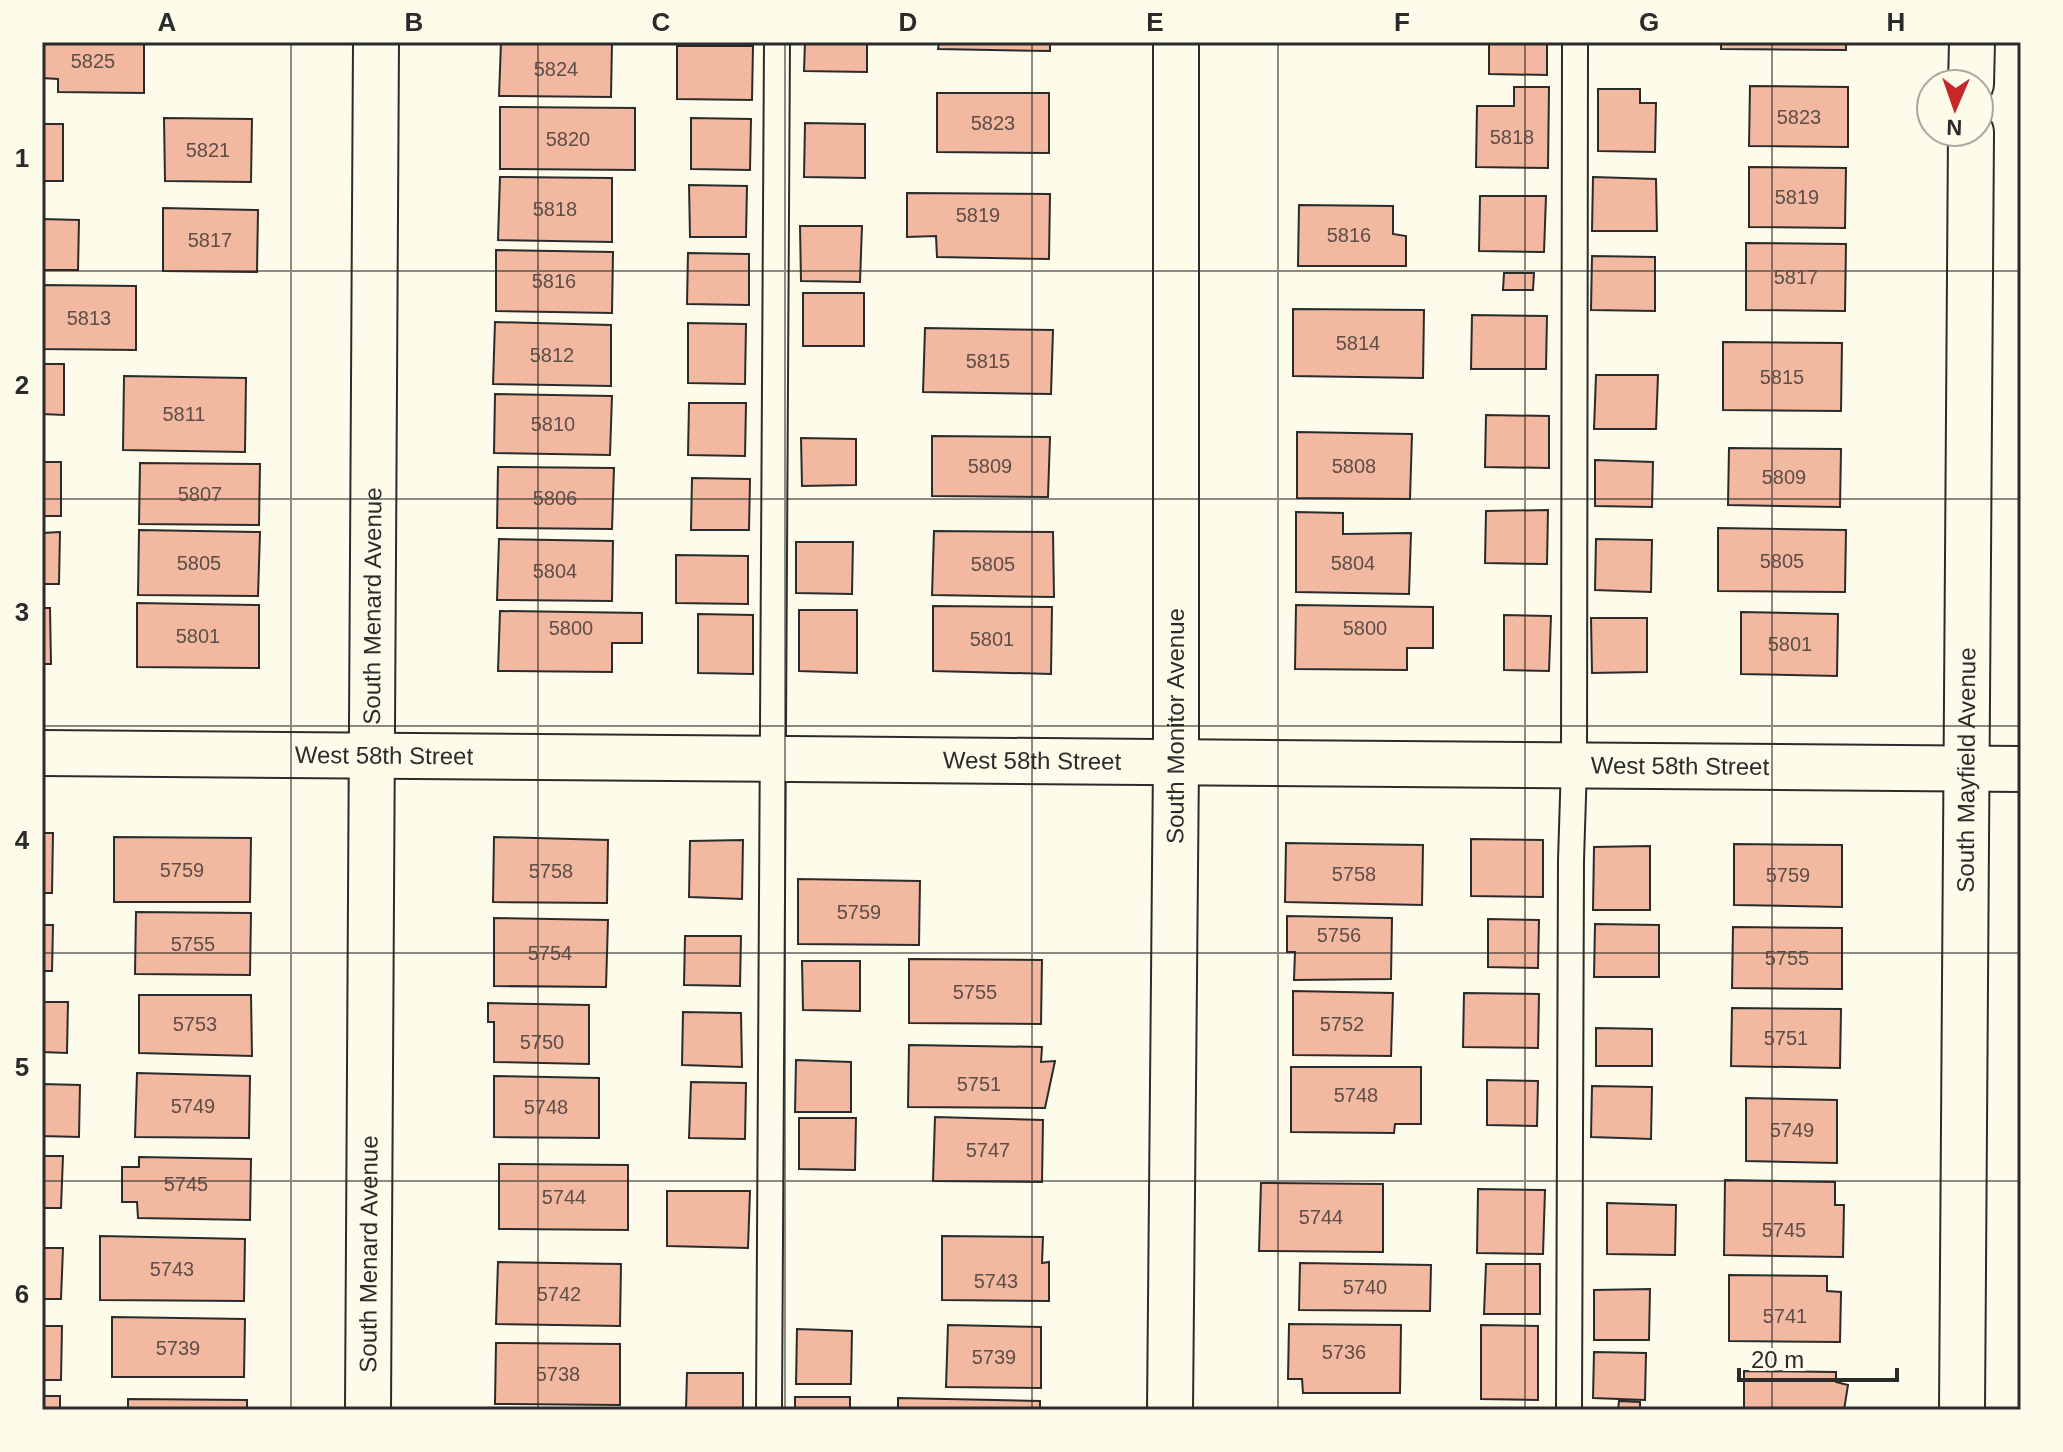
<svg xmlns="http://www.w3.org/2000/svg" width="2063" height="1452" font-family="Helvetica,sans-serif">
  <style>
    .building { fill: #f2b8a0; stroke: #2b2b2b; stroke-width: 2 }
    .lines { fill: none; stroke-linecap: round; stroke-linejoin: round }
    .lane-casing { stroke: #2b2b2b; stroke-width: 28 }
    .street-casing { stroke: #2b2b2b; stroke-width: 48 }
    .lane { stroke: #fdfbea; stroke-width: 24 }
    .street { stroke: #fdfbea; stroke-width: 44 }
    .grid { fill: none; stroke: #2b2b2b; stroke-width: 2; stroke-opacity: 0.55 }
    .labels { text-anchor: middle; stroke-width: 6; stroke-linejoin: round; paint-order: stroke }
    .number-label { font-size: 20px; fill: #5d4e48 }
    .street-label { font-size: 24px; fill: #2b2b2b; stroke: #fdfbea }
    .neatline { fill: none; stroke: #2b2b2b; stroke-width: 3 }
    .grid-label { font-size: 26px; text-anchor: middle; font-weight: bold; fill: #2b2b2b }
  </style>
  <rect width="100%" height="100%" fill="#fdfbea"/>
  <path class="building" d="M42 42H117V44H144V93L58 92V79L42 78Z
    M501 42H612L611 97 499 96Z
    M805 42H867V72L804 71Z
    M939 42H1050V51L938 49Z
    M1489 42H1547V75L1489 74Z
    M1721 42H1846V50L1721 49Z
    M677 46H753L752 100 677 99Z
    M1750 86 1848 87V147L1749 146Z
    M1514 87H1549L1548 168 1476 167 1477 106H1514Z
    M1598 89H1640V103H1656L1655 152 1598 151Z
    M937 93H1049V153L937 152Z
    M500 107 635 108V170L500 169Z
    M164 118 252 119 251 182 165 181Z
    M691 118 751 119 750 170 691 169Z
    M805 123 865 124V178L804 177Z
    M42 124H63V181H42Z
    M1749 167 1846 168 1845 228 1749 227Z
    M500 177 612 178V242L498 240Z
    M1593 177 1656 179 1657 231H1592Z
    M689 185 747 186 746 237H690Z
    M907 193 1050 194 1049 259 937 257 936 236 907 237Z
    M1480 196H1546L1544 252 1479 251Z
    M1299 205 1393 206V234L1406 236V266H1298Z
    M163 208 258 210 257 272 163 271Z
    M42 219 79 220 78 270H42Z
    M800 226H862L860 282 801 281Z
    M1746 243 1846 244 1845 311 1746 310Z
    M496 250 613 252 612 313 496 311Z
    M688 253 749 254V305L687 304Z
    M1592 256 1655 257V311L1591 310Z
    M1504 273H1534L1533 290H1503Z
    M42 285 136 286V350L42 349Z
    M803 293H864V346H803Z
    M1293 309 1424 310 1423 378 1293 376Z
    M1472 315 1547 316 1546 369H1471Z
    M495 322 611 325V386L493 384Z
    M688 323 746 324 745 384 688 383Z
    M925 328 1053 330 1051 394 923 392Z
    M1723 342 1842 343 1841 411 1723 410Z
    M42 364H64V415L42 414Z
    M1596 375H1658L1656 429H1594Z
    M124 376 246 378 245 452 123 450Z
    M495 394 612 396 610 455 494 453Z
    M689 403H746L745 456 688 455Z
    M1486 415 1549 416V468L1485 467Z
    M1297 432 1412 434 1410 499 1297 498Z
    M932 436 1050 437 1048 497 932 496Z
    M801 438 856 439V485L802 486Z
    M1729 448 1841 449 1840 507 1728 505Z
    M1595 460 1653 462 1652 507 1595 506Z
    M42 462H61V516H42Z
    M140 463 260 464 259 525 139 524Z
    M498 467 614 468 612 529 497 528Z
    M692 478 750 479 749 530H691Z
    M1548 510 1547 564 1485 563 1486 511Z
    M1296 512 1343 513V534L1411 533 1409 594 1296 592Z
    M1718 528 1846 530 1845 592 1718 591Z
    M139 530 260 532 258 596 138 595Z
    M934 531 1053 532 1054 597 932 595Z
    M60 532 59 584H42V533Z
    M499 539 613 541 612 601 497 600Z
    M1596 539 1652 540 1651 592 1595 590Z
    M796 542H853L852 594 796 593Z
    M676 555 748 556V604L676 603Z
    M137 603 259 605V668L137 667Z
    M1296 605 1433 607V648H1407V670L1295 669Z
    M933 606 1052 607 1051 674 933 671Z
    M42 608H50L51 664H42Z
    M799 610H857V673L799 671Z
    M500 611 642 613V643H612V672L498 671Z
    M1741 612 1838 614 1837 676 1741 674Z
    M698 614 753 615V674L698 673Z
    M1504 615 1551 616 1549 671 1504 670Z
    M1591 618H1647V672L1592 673Z
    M42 833H53L52 893H42Z
    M114 837 251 838 250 902H114Z
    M494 837 608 840 607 903 493 902Z
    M1471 839 1543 840V897L1471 896Z
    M743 840 742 899 689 897 690 841Z
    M1286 843 1423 845 1422 905 1285 902Z
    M1734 844 1842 845V907L1734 905Z
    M1650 846V910H1593L1594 847Z
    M798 879 920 881 919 945 798 944Z
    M136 912 251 913 250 975 135 974Z
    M1287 916 1392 918 1391 979 1294 980 1295 952H1287Z
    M494 918 608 920 606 987 494 986Z
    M1488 919 1539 920 1538 968 1488 967Z
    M1595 924 1659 925V977H1594Z
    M42 925H53L52 971H42Z
    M1733 927 1842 928V989L1732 988Z
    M685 936H741L740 986 684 985Z
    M909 959 1042 960 1041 1024 909 1023Z
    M802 961H860V1011L803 1010Z
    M1293 991 1393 993 1391 1056 1293 1055Z
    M1464 993 1539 994 1538 1048 1463 1047Z
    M139 995H251L252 1056 139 1053Z
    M42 1002H68L67 1053 42 1052Z
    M488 1003 589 1005V1064L494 1062V1022H488Z
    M1732 1008 1841 1009 1840 1068 1731 1066Z
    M683 1012 741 1013 742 1067 682 1065Z
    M1596 1028 1652 1029V1066H1596Z
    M909 1045 1042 1047 1041 1062 1055 1061 1045 1108 908 1107Z
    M796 1060 851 1062V1112H795Z
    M1291 1067H1421V1124H1395L1394 1133 1291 1132Z
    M137 1073 250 1076 249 1138 135 1137Z
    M494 1076 599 1078V1138L494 1137Z
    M1487 1080 1538 1081 1537 1126 1487 1125Z
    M691 1082 746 1083 745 1139 689 1138Z
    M42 1084 80 1085 79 1137 42 1136Z
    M1592 1086 1652 1087 1651 1139 1591 1137Z
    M1746 1098 1837 1100V1163L1746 1161Z
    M935 1117 1043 1120 1042 1182 933 1181Z
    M799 1118H856L855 1170 799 1169Z
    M42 1156H63L61 1208H42Z
    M139 1157 251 1159 250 1220 138 1218 137 1202H122V1167H139Z
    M499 1164 628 1165V1230L499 1229Z
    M1725 1180 1835 1182V1205H1844L1843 1257 1724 1255Z
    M1261 1183 1383 1184V1252L1259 1251Z
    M1478 1189 1545 1190 1543 1254 1477 1253Z
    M667 1191H750L748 1248 667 1246Z
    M1607 1203 1676 1205 1675 1255 1607 1254Z
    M100 1236 245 1239 244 1301 100 1300Z
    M942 1236 1043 1237 1042 1263 1049 1262V1301L942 1300Z
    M42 1248H63L61 1299H42Z
    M498 1262 621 1264 620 1326 496 1324Z
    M1300 1263 1431 1265 1430 1311 1299 1310Z
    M1486 1264H1540V1314H1484Z
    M1729 1275 1827 1276V1291L1841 1292 1840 1342 1729 1341Z
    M1650 1289 1649 1340H1594V1290Z
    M112 1317 245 1319 244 1377H112Z
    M1289 1324 1401 1325 1400 1393H1303L1302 1379H1288Z
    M948 1325 1041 1327V1388L946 1387Z
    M1481 1325 1538 1326V1400L1481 1399Z
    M42 1326H62L61 1380H42Z
    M797 1329 852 1331 851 1384H796Z
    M496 1343 620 1344V1405L495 1404Z
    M1594 1352 1646 1353 1645 1400 1593 1398Z
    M1744 1371 1836 1372V1382L1848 1385 1844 1410H1744Z
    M687 1373H743V1410H686Z
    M42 1396H60V1410H42Z
    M795 1397H850V1410H795Z
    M898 1398 1040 1401V1410H898Z
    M128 1399 247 1400V1410H128Z
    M1619 1401 1640 1402V1410H1618Z"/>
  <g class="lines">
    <defs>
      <path id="lane" d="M769 1410 777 42
        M1569 1410 1571 860 1574 765 1575 42"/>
      <g id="street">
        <path d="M1971 84 1972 42"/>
        <path id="s1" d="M42 753 2021 769"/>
        <path id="s2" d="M368 1410 376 42"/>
        <path id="s3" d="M1170 1410 1176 762V42"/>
        <path id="s4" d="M1962 1410 1971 132"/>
      </g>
    </defs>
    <use href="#lane" class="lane-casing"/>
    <use href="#street" class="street-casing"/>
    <use href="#lane" class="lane"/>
    <use href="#street" class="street"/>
  </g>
  <path class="grid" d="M291 42V1410M538 42V1410M785 42V1410M1032 42V1410M1278 42V1410M1525 42V1410M1772 42V1410M42 271H2021M42 499H2021M42 726H2021M42 953H2021M42 1181H2021"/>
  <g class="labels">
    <g class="number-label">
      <text x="93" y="68">5825</text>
      <text x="556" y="76">5824</text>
      <text x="1799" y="124">5823</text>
      <text x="993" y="130">5823</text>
      <text x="1512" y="144">5818</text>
      <text x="568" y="146">5820</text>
      <text x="208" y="157">5821</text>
      <text x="1797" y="204">5819</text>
      <text x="555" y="216">5818</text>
      <text x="978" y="222">5819</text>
      <text x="1349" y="242">5816</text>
      <text x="210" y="247">5817</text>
      <text x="1796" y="284">5817</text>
      <text x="554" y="288">5816</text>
      <text x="89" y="325">5813</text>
      <text x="1358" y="350">5814</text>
      <text x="552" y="362">5812</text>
      <text x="988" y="368">5815</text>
      <text x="1782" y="384">5815</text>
      <text x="184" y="421">5811</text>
      <text x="553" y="431">5810</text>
      <text x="990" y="473">5809</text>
      <text x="1354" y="473">5808</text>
      <text x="1784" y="484">5809</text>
      <text x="200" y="501">5807</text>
      <text x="555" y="505">5806</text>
      <text x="1782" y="568">5805</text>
      <text x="199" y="570">5805</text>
      <text x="1353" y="570">5804</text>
      <text x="993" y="571">5805</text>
      <text x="555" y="578">5804</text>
      <text x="571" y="635">5800</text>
      <text x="1365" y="635">5800</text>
      <text x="198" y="643">5801</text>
      <text x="992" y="646">5801</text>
      <text x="1790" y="651">5801</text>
      <text x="182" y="877">5759</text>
      <text x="551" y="878">5758</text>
      <text x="1354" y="881">5758</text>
      <text x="1788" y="882">5759</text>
      <text x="859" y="919">5759</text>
      <text x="1339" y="942">5756</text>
      <text x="193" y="951">5755</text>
      <text x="550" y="960">5754</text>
      <text x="1787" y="965">5755</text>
      <text x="975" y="999">5755</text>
      <text x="195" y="1031">5753</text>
      <text x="1342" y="1031">5752</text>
      <text x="1786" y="1045">5751</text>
      <text x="542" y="1049">5750</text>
      <text x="979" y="1091">5751</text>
      <text x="1356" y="1102">5748</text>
      <text x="193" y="1113">5749</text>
      <text x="546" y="1114">5748</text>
      <text x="1792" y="1137">5749</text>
      <text x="988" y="1157">5747</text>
      <text x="186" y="1191">5745</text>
      <text x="564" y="1204">5744</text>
      <text x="1321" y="1224">5744</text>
      <text x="1784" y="1237">5745</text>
      <text x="172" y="1276">5743</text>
      <text x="996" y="1288">5743</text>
      <text x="1365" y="1294">5740</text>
      <text x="559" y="1301">5742</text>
      <text x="1785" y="1323">5741</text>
      <text x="178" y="1355">5739</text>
      <text x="1344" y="1359">5736</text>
      <text x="994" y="1364">5739</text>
      <text x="558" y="1381">5738</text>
    </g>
    <g class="street-label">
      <text dy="8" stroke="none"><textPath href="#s2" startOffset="804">South Menard Avenue</textPath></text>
      <text dy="8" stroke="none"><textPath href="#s3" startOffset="684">South Monitor Avenue</textPath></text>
      <text dy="8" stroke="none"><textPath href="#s1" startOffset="342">West 58th Street</textPath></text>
      <text dy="8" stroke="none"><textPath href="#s1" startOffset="990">West 58th Street</textPath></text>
      <text dy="8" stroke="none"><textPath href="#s1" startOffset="1638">West 58th Street</textPath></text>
      <text dy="8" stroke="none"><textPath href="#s4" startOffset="640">South Mayfield Avenue</textPath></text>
      <text dy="8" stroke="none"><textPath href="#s2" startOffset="156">South Menard Avenue</textPath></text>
    </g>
  </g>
  <rect width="2063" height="1452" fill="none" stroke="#fdfbea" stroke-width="88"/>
  <g transform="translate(1955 108) rotate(182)"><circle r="38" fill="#fdfbea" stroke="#a9a89e" stroke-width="2"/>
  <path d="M0-6L14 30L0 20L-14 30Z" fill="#c62828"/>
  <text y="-12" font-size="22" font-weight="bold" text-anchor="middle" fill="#2b2b2b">N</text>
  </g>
  <path d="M1739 1368v12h158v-12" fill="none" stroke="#2b2b2b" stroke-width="4"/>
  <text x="1751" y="1368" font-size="24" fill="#2b2b2b" stroke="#fdfbea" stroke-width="6" paint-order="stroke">20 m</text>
  <rect x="44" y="44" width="1975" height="1364" class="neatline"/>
  <g class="grid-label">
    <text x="167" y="31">A</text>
    <text x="414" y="31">B</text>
    <text x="661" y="31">C</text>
    <text x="908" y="31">D</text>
    <text x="1155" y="31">E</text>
    <text x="1402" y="31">F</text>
    <text x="1649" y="31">G</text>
    <text x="1896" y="31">H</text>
    <text x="22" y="167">1</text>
    <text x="22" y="394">2</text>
    <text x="22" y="621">3</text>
    <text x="22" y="849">4</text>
    <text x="22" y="1076">5</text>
    <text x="22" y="1303">6</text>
  </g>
</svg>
